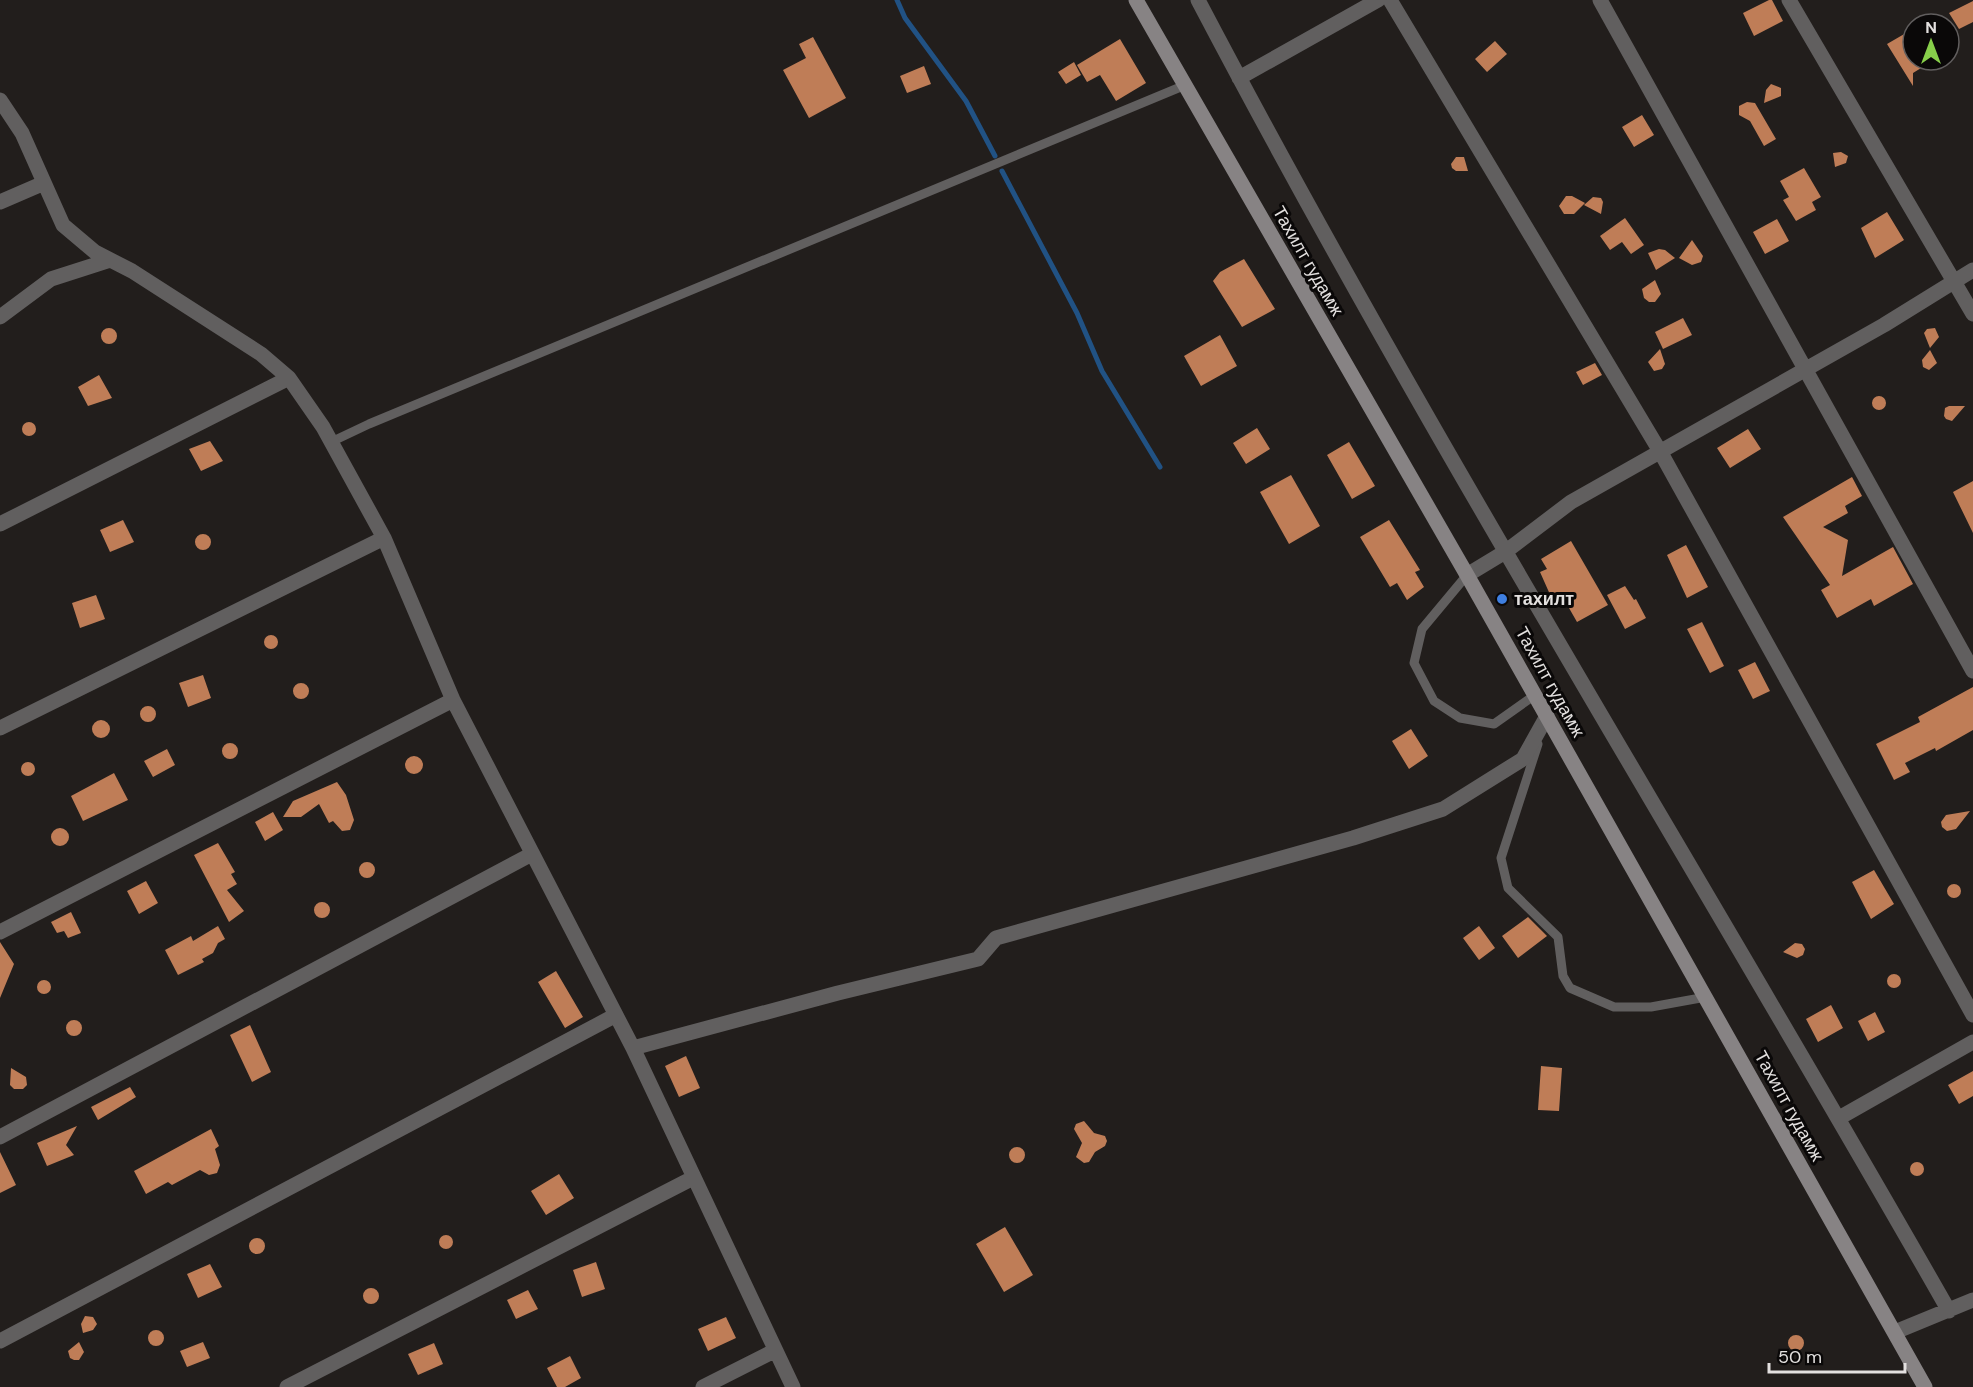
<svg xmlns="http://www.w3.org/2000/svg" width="1973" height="1387" font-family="'DM Sans',sans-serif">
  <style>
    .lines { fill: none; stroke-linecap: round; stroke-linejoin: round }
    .stream { stroke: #215284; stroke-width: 5 }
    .building { fill: #bf7d57 }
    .service { stroke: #615f5f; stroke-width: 9 }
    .minor { stroke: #615f5f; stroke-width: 15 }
    .secondary { stroke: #878384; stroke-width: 15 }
    .shop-dot { fill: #3f7fe0; stroke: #0a0808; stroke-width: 2 }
    .labels { text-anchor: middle; stroke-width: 6; stroke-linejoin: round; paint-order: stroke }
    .street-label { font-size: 18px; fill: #e3e0df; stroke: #0a0808 }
    .poi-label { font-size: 18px; font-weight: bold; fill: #e3e0df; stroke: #0a0808; text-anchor: start }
  </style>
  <rect width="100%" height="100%" fill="#221e1c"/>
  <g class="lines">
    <path class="stream" d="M897 0 905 18 966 101 995 156
      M1002 171 1077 313 1102 371 1160 467"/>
  </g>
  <path class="building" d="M1769 0H1772L1783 21 1754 36 1743 13Z
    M1973 1V22L1959 29 1949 13Z
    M1906 33 1913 44V60H1934L1913 73V86L1887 44Z
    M813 37 846 98 809 118 783 70 806 58 799 44Z
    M1120 39 1146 83 1116 101 1100 75 1087 82 1077 65Z
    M1495 41 1507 54 1487 72 1475 59Z
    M1074 62 1081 75 1066 84 1058 72Z
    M924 66 931 84 907 93 900 76Z
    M1771 84 1781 88V96L1764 103 1766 90Z
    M1747 102 1755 103 1776 139 1764 146 1750 121 1739 115V106Z
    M1642 115 1654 135 1634 147 1622 127Z
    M1841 152 1848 156 1846 163 1835 167 1833 153Z
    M1456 157H1464L1468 171H1456L1452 168 1451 164Z
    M1804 168 1821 197 1812 202 1816 210 1796 221 1783 200 1789 197 1780 181Z
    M1566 196H1572L1585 203 1574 214H1564L1559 206Z
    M1593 197 1601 198 1603 202 1601 214 1584 205Z
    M1887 212 1904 240 1875 258 1861 228Z
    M1625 218 1644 245 1631 254 1622 242 1610 250 1600 236Z
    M1777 219 1789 241 1765 254 1753 232Z
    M1692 240 1703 256 1701 262 1692 265 1679 258Z
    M1659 249 1665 250 1675 258 1656 270 1648 253Z
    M1244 259 1275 309 1242 327 1213 281 1220 272Z
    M1655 280 1661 294 1655 302H1649L1644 298 1642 289Z
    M1683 318 1692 335 1663 349 1655 332Z
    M101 336a8 8 0 1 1 16 0a8 8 0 1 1-16 0Z
    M1935 328 1939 337 1930 348 1924 333 1927 329Z
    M1220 335 1237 366 1201 386 1184 356Z
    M1660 349 1665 364 1662 369 1654 371 1648 362Z
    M1930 350 1937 363 1929 370 1923 367 1922 360Z
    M1595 363 1602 375 1583 385 1576 372Z
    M99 375 112 398 88 406 78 387Z
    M1872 403a7 7 0 1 1 14 0a7 7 0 1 1-14 0Z
    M1949 406H1965L1952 421 1946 419 1944 416 1945 408Z
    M22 429a7 7 0 1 1 14 0a7 7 0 1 1-14 0Z
    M1257 428 1270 449 1246 464 1233 443Z
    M1748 429 1761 449 1730 468 1717 448Z
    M210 441 223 461 201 471 189 449Z
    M1349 442 1375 486 1352 499 1327 455Z
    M1291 475 1320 526 1289 544 1260 492Z
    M1852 477 1862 496 1845 506 1848 513 1823 527 1848 540 1842 576 1893 547 1913 584 1874 606 1871 599 1837 618 1821 590 1830 585 1783 517Z
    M1973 481V533L1953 492Z
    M123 520 134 542 110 552 100 530Z
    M1389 520 1420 570 1415 572 1424 587 1407 600 1397 583 1390 587 1360 537Z
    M195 542a8 8 0 1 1 16 0a8 8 0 1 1-16 0Z
    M1571 541 1608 605 1577 622 1561 594 1552 599 1540 572 1547 569 1541 559Z
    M1686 545 1708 587 1687 598 1667 555Z
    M1625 586 1634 600 1636 599 1646 618 1625 629 1607 595Z
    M96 595 105 619 80 628 72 603Z
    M1702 622 1724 666 1710 673 1687 629Z
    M264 642a7 7 0 1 1 14 0a7 7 0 1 1-14 0Z
    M1755 662 1770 691 1753 699 1738 670Z
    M203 675 211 698 188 707 179 683Z
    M293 691a8 8 0 1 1 16 0a8 8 0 1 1-16 0Z
    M1973 687V730L1936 751 1935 748 1905 763 1910 772 1894 780 1876 744 1920 722 1918 717Z
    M140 714a8 8 0 1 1 16 0a8 8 0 1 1-16 0Z
    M92 729a9 9 0 1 1 18 0a9 9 0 1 1-18 0Z
    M1411 729 1428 756 1409 769 1392 741Z
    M222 751a8 8 0 1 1 16 0a8 8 0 1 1-16 0Z
    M167 749 175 765 153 777 144 761Z
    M405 765a9 9 0 1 1 18 0a9 9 0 1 1-18 0Z
    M21 769a7 7 0 1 1 14 0a7 7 0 1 1-14 0Z
    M114 773 128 800 83 821 71 796Z
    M337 782 346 795 354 820 350 830 342 831 333 821 329 823 319 804 301 817H283L293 801Z
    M1970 811 1956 829 1947 831 1942 827 1941 822 1946 815Z
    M273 812 283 830 265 841 255 822Z
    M51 837a9 9 0 1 1 18 0a9 9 0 1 1-18 0Z
    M218 843 235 872 231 874 237 884 227 890 244 911 229 922 194 855Z
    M359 870a8 8 0 1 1 16 0a8 8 0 1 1-16 0Z
    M1874 870 1894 904 1871 919 1852 882Z
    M146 881 158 903 139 914 127 891Z
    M1947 891a7 7 0 1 1 14 0a7 7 0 1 1-14 0Z
    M314 910a8 8 0 1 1 16 0a8 8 0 1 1-16 0Z
    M71 912 81 933 68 938 64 931 57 933 51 922Z
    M1528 917 1547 936 1518 958 1502 936Z
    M218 926 225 939 218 943 213 953 202 959 204 962 178 975 165 950 191 936 193 941Z
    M1479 926 1495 948 1479 960 1463 938Z
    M0 942 14 964 0 998Z
    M1795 943 1802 944 1805 949 1803 955 1797 958 1783 952Z
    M556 971 583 1017 565 1028 538 982Z
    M1887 981a7 7 0 1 1 14 0a7 7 0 1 1-14 0Z
    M37 987a7 7 0 1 1 14 0a7 7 0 1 1-14 0Z
    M1831 1005 1843 1028 1818 1042 1806 1019Z
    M1875 1012 1885 1032 1868 1041 1858 1021Z
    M66 1028a8 8 0 1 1 16 0a8 8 0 1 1-16 0Z
    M250 1025 271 1072 252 1082 230 1035Z
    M686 1056 700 1088 679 1097 665 1066Z
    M1541 1066 1562 1068 1559 1111 1538 1110Z
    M11 1068 26 1077 27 1085 23 1089H14L10 1085Z
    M1973 1071V1096L1959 1104 1948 1085Z
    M130 1087 136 1097 98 1120 91 1107Z
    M1084 1121 1094 1133 1105 1136 1107 1141 1105 1146 1095 1152 1089 1162 1084 1163 1076 1157 1082 1143 1074 1129 1076 1124Z
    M77 1126 66 1145 74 1155 47 1166 37 1143Z
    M211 1129 219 1146 215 1149 220 1165 217 1173 209 1175 200 1170 172 1185 168 1182 146 1194 134 1171Z
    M1009 1155a8 8 0 1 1 16 0a8 8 0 1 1-16 0Z
    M0 1152 16 1185 0 1193Z
    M1910 1169a7 7 0 1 1 14 0a7 7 0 1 1-14 0Z
    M559 1174 574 1198 546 1215 531 1191Z
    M1005 1227 1033 1275 1004 1292 976 1244Z
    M439 1242a7 7 0 1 1 14 0a7 7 0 1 1-14 0Z
    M249 1246a8 8 0 1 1 16 0a8 8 0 1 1-16 0Z
    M596 1262 605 1289 582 1297 573 1270Z
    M210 1264 222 1287 198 1298 187 1274Z
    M363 1296a8 8 0 1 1 16 0a8 8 0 1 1-16 0Z
    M528 1290 538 1309 516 1319 507 1300Z
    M85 1316 93 1317 97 1324 93 1330 83 1333 81 1324Z
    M726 1317 736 1338 708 1351 698 1329Z
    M148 1338a8 8 0 1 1 16 0a8 8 0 1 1-16 0Z
    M1788 1343a8 8 0 1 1 16 0a8 8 0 1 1-16 0Z
    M79 1342 84 1352 79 1360H74L70 1358 68 1351Z
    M203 1342 210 1358 187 1367 180 1351Z
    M434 1343 443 1364 418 1375 408 1354Z
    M570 1356 581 1378 565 1387H557L547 1368Z"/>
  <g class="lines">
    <path class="service" d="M331 442 369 424 1183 86
      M1467 575 1422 629 1414 663 1434 701 1460 718 1494 724 1535 695
      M1538 744 1501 858 1508 888 1558 937 1563 976 1570 988 1614 1007H1651L1706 997"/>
    <path class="minor" d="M1198 0C1432 446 1700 873 1949 1311
      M1390 0 1661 453 1973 1015
      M1600 0 1973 671
      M1789 0 1973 314
      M1239 78 1378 0
      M0 100 22 133 63 225 95 252 132 271 261 354 289 378 323 427 384 538 453 700 633 1048 793 1387
      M0 202 44 183
      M0 317 51 279 110 260
      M0 524 289 378
      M1467 575 1505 552 1571 502 1884 325 1973 270
      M0 728 384 538
      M0 932 453 700
      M633 1048 838 993 978 959 996 938 1353 838 1443 809 1523 759 1547 716
      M1839 1118 1973 1042
      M0 1137 532 854
      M1895 1332 1973 1300
      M0 1341 616 1015
      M287 1387 693 1178
      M703 1387 774 1351"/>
    <path class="secondary" d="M1136 0 1467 575 1925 1387"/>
  </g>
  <circle class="shop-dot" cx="1502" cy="599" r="6"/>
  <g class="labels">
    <g class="street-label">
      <text transform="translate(1308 261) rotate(60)" y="6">Тахилт гудамж</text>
      <text transform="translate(1550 682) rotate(61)" y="6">Тахилт гудамж</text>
      <text transform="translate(1789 1106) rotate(61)" y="6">Тахилт гудамж</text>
    </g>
    <g class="poi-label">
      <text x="1514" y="605">тахилт</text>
    </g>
  </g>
  <g transform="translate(1931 42)"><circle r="28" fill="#0a0808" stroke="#615e5e" stroke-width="1.5"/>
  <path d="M0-4.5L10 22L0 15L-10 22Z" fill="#87cf4a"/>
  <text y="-9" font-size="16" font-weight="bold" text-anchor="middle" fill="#e3e0df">N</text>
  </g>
  <path d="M1769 1363v9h136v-9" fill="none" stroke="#e3e0df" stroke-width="3"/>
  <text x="1778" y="1363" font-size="18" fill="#e3e0df" stroke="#0a0808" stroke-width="4.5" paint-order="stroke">50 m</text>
</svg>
